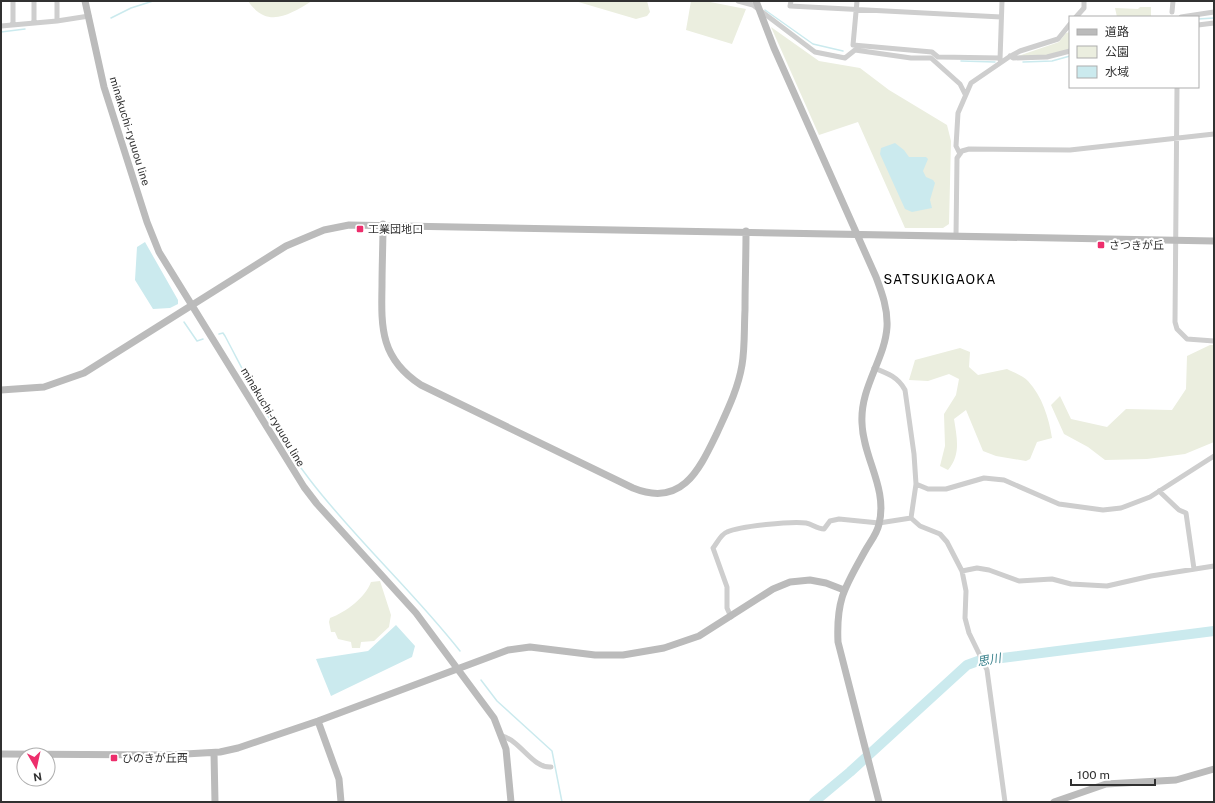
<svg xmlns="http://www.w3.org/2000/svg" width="1215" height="803" font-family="'Public Sans','Noto Sans JP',sans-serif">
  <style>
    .green { fill: #ebeedf }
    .water { fill: #cbeaee }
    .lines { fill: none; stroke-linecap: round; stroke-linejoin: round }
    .stream { stroke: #cbeaee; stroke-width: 1.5 }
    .river { stroke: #cbeaee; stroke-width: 10 }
    .street { stroke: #cecece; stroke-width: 5 }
    .secondary { stroke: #bbb; stroke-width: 7 }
    .poi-dot { fill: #ed2e6c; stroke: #fff; stroke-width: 1.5 }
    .labels { text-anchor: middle; stroke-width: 4; stroke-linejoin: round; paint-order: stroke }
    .street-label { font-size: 11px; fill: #313131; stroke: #fff }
    .poi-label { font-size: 11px; fill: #313131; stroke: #fff; text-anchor: start }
    .water-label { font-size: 12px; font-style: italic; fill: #367f8a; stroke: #fff }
    .quarter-label { font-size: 13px; letter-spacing: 1px; fill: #000; stroke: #fff }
  </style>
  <rect width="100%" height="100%" fill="#fff"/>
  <path class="green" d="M248 1H312C289 15 267 29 248 1Z
    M575 1H647L650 12 647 16 636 19Z
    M691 1H705L746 9 732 44 686 30Z
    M1140 7H1151V17H1117L1115 8 1138 9Z
    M771 27 819 61 860 68 889 90 947 125 951 141 949 224 943 228H905L858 122 819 135Z
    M1070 32V49L1051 55 1015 57 1059 42 1066 33Z
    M1210 345H1214V442L1185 454 1147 459 1105 460 1088 447 1064 434 1051 405 1060 396 1071 419 1107 427 1126 409 1172 410 1186 389 1187 356Z
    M960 348 970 352 969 367 978 375 1007 369C1013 372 1023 376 1028 381 1042 396 1049 418 1052 438L1037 442 1030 459 1026 461 996 456 983 451 966 410 954 419C957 438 961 455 948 470L940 466 945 446 944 414 956 395 959 379 949 374 928 381 909 380 915 360Z
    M380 581 391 615 389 627 374 641 361 642 360 648H352L351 642 338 639 335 632H331L329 622 330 618C346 612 365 598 371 582Z"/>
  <path class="water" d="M895 143 904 150 909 157H926L928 159 923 171 926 177 933 180 935 183 930 200 932 208 912 212 905 209 880 154 881 148Z
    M145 242 178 300V304L170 308 153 309 135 280 137 247Z
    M396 625 415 646 412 657 331 696 316 659 368 651Z"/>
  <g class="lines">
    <path class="stream" d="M765 10 813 44 843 51
      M111 18 131 8 153 1
      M1198 19 1214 18
      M1 32 25 29
      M961 61 995 62
      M1023 62 1052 61 1070 56
      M184 322 197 341 203 339
      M219 334 223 333 225 336C251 385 276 436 310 480 356 540 413 591 460 651
      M481 680 497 701 552 751 562 802"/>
    <path class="river" d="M814 802 850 772 967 665 978 661 1214 631"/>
    <path class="street" d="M13 1V25
      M34 1V23
      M57 1V21
      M738 1 753 5 815 52 845 58 855 50 911 58H931L960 84 965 94
      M791 1 790 6 1001 17
      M857 1 853 45 932 52 938 57 1000 58
      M1172 12 1173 1
      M1076 17 1084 8V1
      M1181 17 1214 12
      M1198 25 1214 23
      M1 26 57 21 89 16
      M1010 56 1013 58 1047 57 1070 51
      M1000 60 1002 1
      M1177 87 1175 322 1177 329 1187 339 1214 341
      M960 154 956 146 958 113 971 83 1009 57 1020 51 1058 39 1070 24
      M956 236 957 158 962 151 969 149 1070 150 1214 134
      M874 368C887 373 898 377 905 390L914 454 916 484 911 518
      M916 484 928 489H946L984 478 1004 480 1059 504 1103 510 1121 508 1150 497 1214 456
      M1159 491 1179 510 1186 513 1194 569
      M962 571 977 568 989 570 1019 581 1052 579 1071 584 1107 586 1151 576 1214 566
      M731 617 727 608V587L713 548C717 543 721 534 727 532 740 526 792 521 806 523 812 524 817 529 824 529L830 521 839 519 879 523 911 518 920 526 940 534 947 542 962 571 966 591 965 618 969 633 987 670 1005 802
      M502 736C521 741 532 768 551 767"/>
    <path class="secondary" d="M85 1 104 87 147 222 159 252 304 487 317 504 416 613 494 718 506 749 511 802
      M756 1 774 48 876 277C882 293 888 309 887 327 885 359 860 387 862 423 863 458 888 488 879 524 877 534 870 542 865 551 845 587 836 599 838 642L879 802
      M383 224C383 245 382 265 382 286 381 329 381 359 421 385L633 488C682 508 699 470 717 433 727 411 738 389 742 365 745 347 744 329 745 310 745 284 746 258 746 231
      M1 390 44 387 84 373 286 246 324 230 349 225 1214 241
      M318 721 339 779 341 802
      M214 753 215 802
      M1 754 168 755 220 752 238 748 318 721 508 650 530 647 595 655H623L664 648 699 636 773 589 790 582 810 580 826 583 844 590
      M1054 802 1106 784 1176 780 1214 769"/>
  </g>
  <g class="poi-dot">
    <rect x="356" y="225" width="8" height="8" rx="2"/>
    <rect x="1097" y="241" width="8" height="8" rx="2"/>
    <rect x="110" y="754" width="8" height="8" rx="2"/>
  </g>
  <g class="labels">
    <g class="street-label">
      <text transform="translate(130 131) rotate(73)" y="4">minakuchi-ryuuou line</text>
      <text transform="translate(273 417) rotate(59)" y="4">minakuchi-ryuuou line</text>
    </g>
    <g class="poi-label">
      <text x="368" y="233">工業団地口</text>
      <text x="1109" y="249">さつきが丘</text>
      <text x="122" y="762">ひのきが丘西</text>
    </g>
    <g class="water-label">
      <text transform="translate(989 660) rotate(-10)" y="4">思川</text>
    </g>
    <g class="quarter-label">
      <text x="940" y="284">SATSUKIGAOKA</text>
    </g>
  </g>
  <rect width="1215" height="803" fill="none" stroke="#313131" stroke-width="4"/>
  <rect x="1069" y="16" width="130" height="72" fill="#ffffff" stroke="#adadad"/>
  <rect x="1077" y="29" width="20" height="6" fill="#bbbbbb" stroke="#adadad"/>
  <text x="1105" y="36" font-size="12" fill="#313131">道路</text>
  <rect x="1077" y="46" width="20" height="12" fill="#ebeedf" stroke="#adadad"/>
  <text x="1105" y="56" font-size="12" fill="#313131">公園</text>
  <rect x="1077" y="66" width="20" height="12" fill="#cbeaee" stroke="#adadad"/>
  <text x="1105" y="76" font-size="12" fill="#313131">水域</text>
  <g transform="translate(36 767) rotate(171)"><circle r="19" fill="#ffffff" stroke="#adadad"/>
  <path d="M0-3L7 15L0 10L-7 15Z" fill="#ed2e6c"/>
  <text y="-6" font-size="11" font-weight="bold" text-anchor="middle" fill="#313131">N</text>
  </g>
  <path d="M1071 779v6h84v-6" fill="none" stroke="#313131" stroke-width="2"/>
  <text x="1077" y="779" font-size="12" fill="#313131" stroke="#ffffff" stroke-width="3" paint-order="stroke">100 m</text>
</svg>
